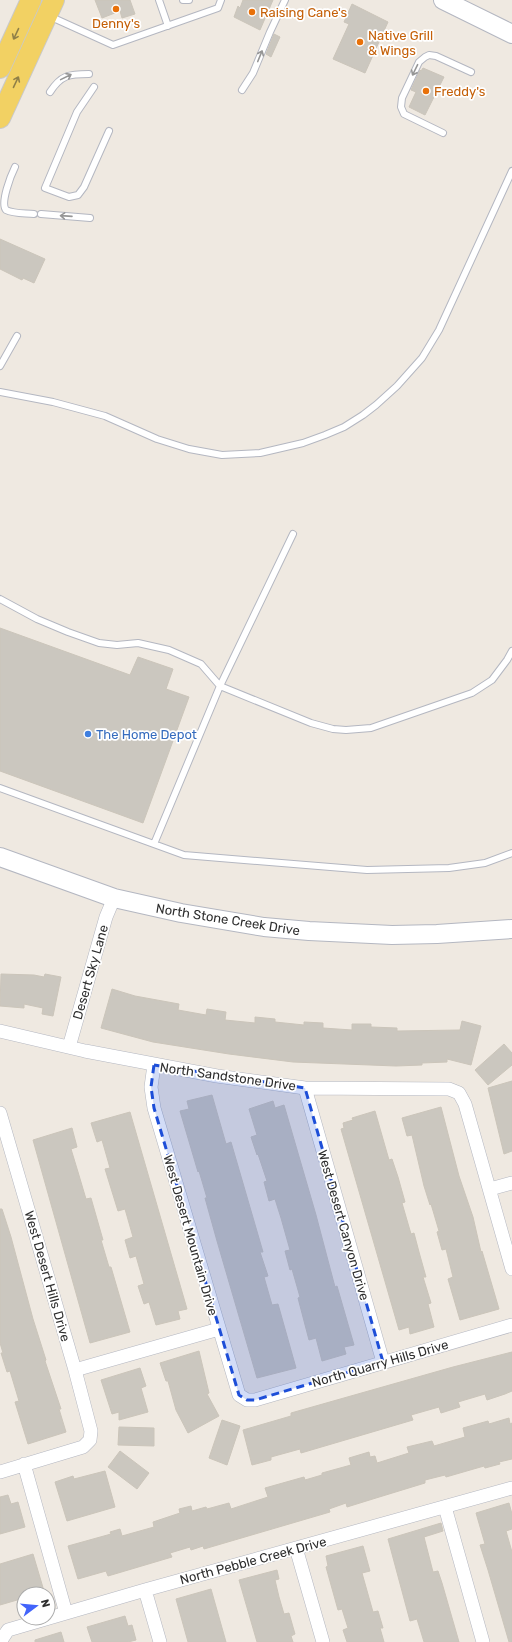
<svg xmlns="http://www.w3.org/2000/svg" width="512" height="1642" font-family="Rubik,sans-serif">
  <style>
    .building { fill: #cbc7bf; stroke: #cbc5ba }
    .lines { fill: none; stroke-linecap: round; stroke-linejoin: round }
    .lane-casing { stroke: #b4b7c1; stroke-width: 8 }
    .street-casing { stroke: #b4b7c1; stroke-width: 14 }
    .secondary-casing { stroke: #b4b7c1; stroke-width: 20 }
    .primary-casing { stroke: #c9c9c9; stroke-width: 22 }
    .lane { stroke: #fff; stroke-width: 6 }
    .street { stroke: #fff; stroke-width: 13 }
    .secondary { stroke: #fff; stroke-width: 18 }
    .primary { stroke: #f2d163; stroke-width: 20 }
    .oneway { stroke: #908048 }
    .oneway2 { stroke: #969696 }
    .marked { fill: #1d4ed8; fill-opacity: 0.2; stroke: #1d4ed8; stroke-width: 3; stroke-dasharray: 8 5; stroke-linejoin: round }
    .food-dot { fill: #e8710a; stroke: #fff; stroke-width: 1.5 }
    .shop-dot { fill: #3f7fe0; stroke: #fff; stroke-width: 1.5 }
    .labels { text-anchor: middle; stroke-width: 3.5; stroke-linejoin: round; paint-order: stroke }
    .food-label { font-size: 13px; fill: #c56008; stroke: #fff; text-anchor: start }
    .shop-label { font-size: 13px; fill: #366cbe; stroke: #fff; text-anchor: start }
    .street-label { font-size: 13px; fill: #2e2e2e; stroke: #fff }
  </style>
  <rect width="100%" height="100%" fill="#efe9e1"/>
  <path class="building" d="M95 0H130L135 14 122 18 120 11 102 18Z
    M243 0H273L260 30 234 17 238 6 240 8Z
    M352 4 388 22 365 73 333 59 349 24 344 22Z
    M274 34 280 37 271 57 266 54Z
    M423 68 444 77 425 115 409 107 416 92 411 90 420 70 421 71Z
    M0 239 45 259 34 283 23 278 22 280 0 269Z
    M0 628 130 675 138 657 173 669 166 689 189 697 143 823 0 771Z
    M1 974 34 975 44 977 45 974 61 977 53 1016 42 1014 43 1008 24 1004V1008L0 1006Z
    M112 989 135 996 179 1004 178 1010 206 1015 207 1009 226 1012 225 1020 255 1023V1017L275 1019V1022L304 1025V1022L323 1023V1028L352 1030V1024H371V1027L397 1028V1031L460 1030 462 1021 481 1026 471 1065 447 1059V1062L422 1063V1065L396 1066 293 1062 229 1054 153 1042 101 1028Z
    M504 1044 512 1053V1065L488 1085 475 1070Z
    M512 1081V1151L504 1154 488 1088Z
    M212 1095 226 1144 231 1142 263 1252H260L268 1276 264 1277 272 1305 278 1304 296 1368 257 1378 217 1241 205 1198H207L199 1171 198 1172 180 1111 189 1109 187 1101Z
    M273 1101 275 1108 284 1105 316 1215 335 1287 337 1286 354 1345 344 1347 346 1354 322 1361 316 1338 309 1340 298 1298 300 1297 292 1269 290 1270 285 1251 290 1250 281 1218 275 1199 269 1201 264 1182 267 1181 258 1154 257 1155 251 1137 257 1135 249 1109Z
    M441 1107 459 1176 473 1217 481 1252 482 1251 499 1309 460 1320 448 1279 453 1277 446 1249 442 1250 437 1232 439 1231 431 1204 430 1205 424 1186 412 1135 407 1136 402 1118Z
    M375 1111 389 1160 392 1159 398 1177 405 1202 402 1203 411 1234 414 1233 419 1252 426 1277H423L431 1303 428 1304 434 1327 410 1334 409 1327 399 1330 341 1129 344 1128 343 1123 353 1120 352 1118Z
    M130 1112 187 1309 178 1311 180 1319 156 1325 149 1302 144 1304 138 1286 144 1284 136 1256 130 1258 125 1240 133 1237 125 1209 118 1211 105 1169 110 1168 102 1140 97 1142 91 1123Z
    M72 1128 77 1147 71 1149 78 1172 86 1199 91 1198 103 1240H101L109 1267H111L130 1332 90 1343 33 1140Z
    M0 1209H2L11 1237 33 1319 46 1360 45 1361 61 1409H59L66 1432 28 1444 15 1402 19 1401 10 1371 7 1372 1 1353H3L0 1343Z
    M199 1351 209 1393 207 1394 219 1416 188 1433 176 1410 168 1381H166L160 1363Z
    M512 1352V1391L505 1394 487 1400 485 1394 458 1402 460 1407 441 1413 439 1407 411 1415 413 1420 301 1453 300 1449 271 1457V1460L252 1465 243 1430 291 1416V1413L453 1367Z
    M140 1368 146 1386 141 1388 148 1412 119 1420V1412L112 1414 101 1380Z
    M509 1418 510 1424 512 1423V1459L499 1462 500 1464 485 1468 484 1466 446 1477 445 1475 425 1480V1483L376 1498 347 1507 346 1503 329 1509 330 1512 204 1549 203 1546 191 1550 190 1547 170 1553 172 1557 108 1576 106 1571 78 1579 68 1546 111 1534 110 1532 120 1529 122 1536 154 1527 153 1522 180 1513 179 1509 191 1506 192 1511 206 1507 207 1509 229 1503 231 1509 268 1497 265 1488 304 1477 305 1480 322 1475V1473L351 1465 349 1458 369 1452 370 1457 375 1456 377 1463 409 1453 407 1447 432 1441 434 1446 465 1437 463 1428 488 1421 489 1424Z
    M222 1420 240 1426 227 1465 209 1458Z
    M119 1427 154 1428V1446L118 1445Z
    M120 1451 149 1473 137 1489 108 1467Z
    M105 1471 115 1507 67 1521 55 1482 73 1476 74 1479Z
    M8 1495 11 1504 18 1502 25 1527 0 1534V1497Z
    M509 1503 512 1514V1529L506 1531 512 1552V1642H509L488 1570 480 1545 485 1544 476 1513Z
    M441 1523 443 1531 424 1537 433 1572 438 1571 442 1583 459 1642H424L417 1619 410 1621 388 1539Z
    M363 1546 370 1571 362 1573 373 1612 378 1611 383 1628H380L384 1642H347L343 1630 348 1628 342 1609 338 1610 326 1567 328 1566 326 1556Z
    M33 1554 44 1591 33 1594H24V1598L0 1605V1564Z
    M277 1570 279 1579 275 1580 279 1597 284 1614 289 1613 295 1634 291 1636 293 1642H257L239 1580Z
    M211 1589 226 1642H188L176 1599Z
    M125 1616 128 1626 132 1625 136 1640 128 1642H92L87 1627Z
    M61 1632 64 1642H35V1640Z"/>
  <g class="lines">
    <defs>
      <path id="lane" d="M159 0 168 26
        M183 0H189
        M49 16 113 45 218 8 221 0
        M94 87 77 112 45 188 69 197 78 195 84 187 109 131
        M242 90 253 73 270 32 285 0
        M50 92C61 75 69 74 89 74
        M443 133 404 114 401 107 402 98 419 62 425 57 429 55 436 56 471 72
        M15 167C11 175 0 203 6 210 14 214 25 213 34 214
        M41 214 90 218
        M0 366 17 336
        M0 392 53 402 105 416 157 439 189 449 222 455 260 453 303 443 325 435 344 427 363 415 376 405 397 386 422 358 439 330 512 171
        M0 599 37 619 68 632 99 643 117 645 138 643 169 650 201 664 220 686 311 723 333 729 346 730 371 728 472 693 492 680 507 660 512 651
        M0 788 184 855 367 870 449 868 485 863 512 853
        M154 844 220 686 293 534"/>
      <path id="street" d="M0 1031 85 1051 217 1076 305 1088 449 1089 459 1093 465 1104 512 1269
        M69 1047 106 917 114 898
        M154 1065 151 1087 154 1108 239 1395 247 1400H255L512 1325
        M305 1088 383 1362
        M0 1113 75 1370 91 1431 90 1440 83 1447 0 1472
        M490 1189 512 1183
        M75 1370 219 1329
        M24 1464 66 1613
        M445 1507 483 1642
        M296 1548 323 1642
        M145 1590 160 1642
        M0 1642 8 1630 145 1590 512 1488"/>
      <path id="secondary" d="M443 0 512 34
        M0 857 114 898 181 913 264 927 309 931 392 935 437 934 512 929"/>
      <path id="primary" d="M0 68 31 0
        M0 118 54 0"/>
    </defs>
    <use href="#lane" class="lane-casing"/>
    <use href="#street" class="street-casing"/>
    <use href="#secondary" class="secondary-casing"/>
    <use href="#primary" class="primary-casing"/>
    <use href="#lane" class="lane"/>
    <use href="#street" class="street"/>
    <use href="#secondary" class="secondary"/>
    <use href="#primary" class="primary"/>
  </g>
  <defs><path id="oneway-shaft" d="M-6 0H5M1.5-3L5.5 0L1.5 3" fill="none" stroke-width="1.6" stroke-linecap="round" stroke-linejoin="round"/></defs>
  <g class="oneway">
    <use href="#oneway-shaft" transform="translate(16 34) rotate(115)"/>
    <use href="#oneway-shaft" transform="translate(16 82) rotate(-65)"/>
  </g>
  <g class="oneway2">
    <use href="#oneway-shaft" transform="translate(260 56) rotate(-68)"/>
    <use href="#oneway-shaft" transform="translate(415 70) rotate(116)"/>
    <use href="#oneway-shaft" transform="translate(66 77) rotate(-26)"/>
    <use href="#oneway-shaft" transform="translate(66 216) rotate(-176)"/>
  </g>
  <path class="marked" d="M154 1065 305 1088 383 1362 255 1400H247L239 1395 154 1108 151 1087Z"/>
  <g class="food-dot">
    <circle cx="116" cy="9" r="4"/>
    <circle cx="252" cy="12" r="4"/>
    <circle cx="360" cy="42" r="4"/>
    <circle cx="426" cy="91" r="4"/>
  </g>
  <circle class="shop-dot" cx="88" cy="734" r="4"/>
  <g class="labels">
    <g class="food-label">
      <text x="260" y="17">Raising Cane's</text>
      <text x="116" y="28" text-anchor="middle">Denny's</text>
      <text x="368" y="40">Native Grill<tspan x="368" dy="15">&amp; Wings</tspan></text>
      <text x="434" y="96">Freddy's</text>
    </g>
    <g class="shop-label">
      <text x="96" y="739">The Home Depot</text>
    </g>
    <g class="street-label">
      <text transform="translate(228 919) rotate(9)" y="5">North Stone Creek Drive</text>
      <text transform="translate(90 972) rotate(-74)" y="5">Desert Sky Lane</text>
      <text transform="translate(228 1076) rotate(8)" y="5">North Sandstone Drive</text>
      <text transform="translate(344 1225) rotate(74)" y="5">West Desert Canyon Drive</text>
      <text transform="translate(191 1235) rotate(74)" y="5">West Desert Mountain Drive</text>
      <text transform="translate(48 1276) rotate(74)" y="5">West Desert Hills Drive</text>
      <text transform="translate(380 1363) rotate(-16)" y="5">North Quarry Hills Drive</text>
      <text transform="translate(253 1560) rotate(-15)" y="5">North Pebble Creek Drive</text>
    </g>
  </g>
  <g transform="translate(36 1606) rotate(74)"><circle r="19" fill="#ffffff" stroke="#ababab"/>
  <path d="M0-3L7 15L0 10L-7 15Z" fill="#4264fb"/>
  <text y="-6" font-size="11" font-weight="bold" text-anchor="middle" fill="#2e2e2e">N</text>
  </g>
</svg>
